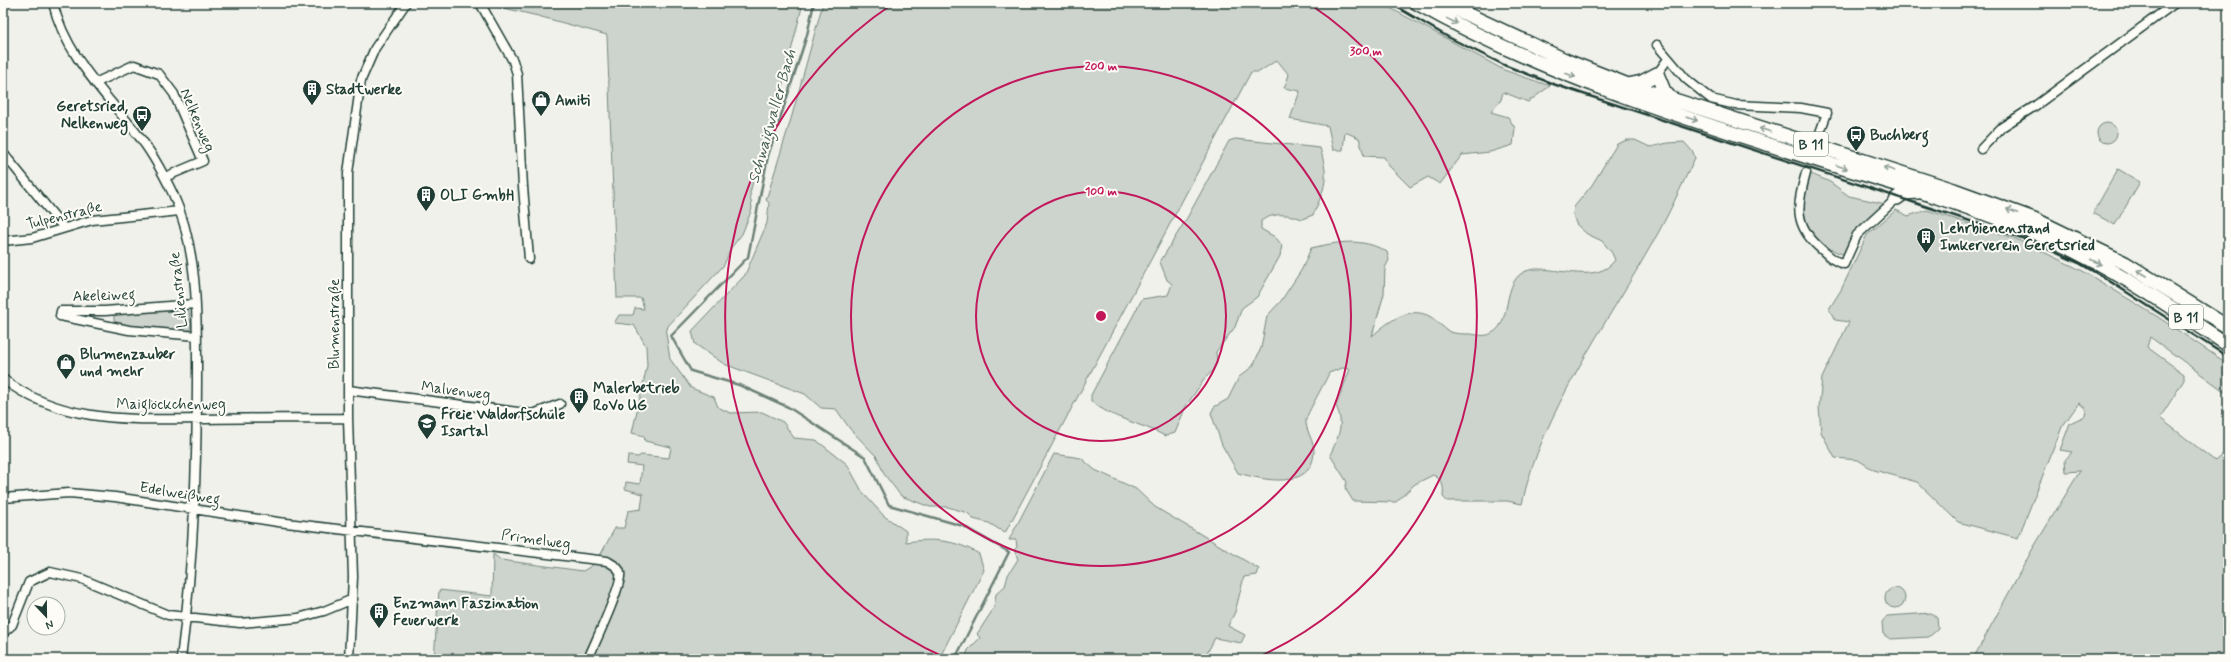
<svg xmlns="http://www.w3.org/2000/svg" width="2231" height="662" font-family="Mynerve,sans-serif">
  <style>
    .green { fill: #cdd3cd; stroke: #768880 }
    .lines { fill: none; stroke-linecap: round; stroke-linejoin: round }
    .stream { stroke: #6c8077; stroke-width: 2.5 }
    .street-tunnel { stroke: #c6cdc6; stroke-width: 8; stroke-dasharray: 8 4; stroke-linecap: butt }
    .street-casing { stroke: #1f3d34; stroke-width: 11 }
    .primary-casing { stroke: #1f3d34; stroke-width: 16 }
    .street { stroke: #fdfcf7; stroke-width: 8 }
    .primary { stroke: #fdfcf7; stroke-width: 13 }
    .rail { stroke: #1f3d34; stroke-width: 2.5 }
    .oneway { stroke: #8e9c96 }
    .ring { fill: none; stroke: #c2185b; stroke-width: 2 }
    .labels { text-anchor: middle; stroke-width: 4; stroke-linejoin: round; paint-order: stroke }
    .shield { fill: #fdfcf7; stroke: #62766e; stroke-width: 1 }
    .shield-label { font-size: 14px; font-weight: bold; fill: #1f3d34 }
    .poi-label { font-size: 15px; font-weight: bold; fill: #1f3d34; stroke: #fdfcf7; text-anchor: start }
    .street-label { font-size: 15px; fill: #1f3d34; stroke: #fdfcf7 }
    .water-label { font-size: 16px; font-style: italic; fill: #455e56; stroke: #fdfcf7 }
    .centre { fill: #c2185b; stroke: #fdfcf7; stroke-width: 2 }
    .ring-label { font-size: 12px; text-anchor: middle; font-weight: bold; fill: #c2185b; stroke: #fdfcf7; stroke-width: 4; stroke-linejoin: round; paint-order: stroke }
  </style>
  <rect width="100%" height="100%" fill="#f0f1eb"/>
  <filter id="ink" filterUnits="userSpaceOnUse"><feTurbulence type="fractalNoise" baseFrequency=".025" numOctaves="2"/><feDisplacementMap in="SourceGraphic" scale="8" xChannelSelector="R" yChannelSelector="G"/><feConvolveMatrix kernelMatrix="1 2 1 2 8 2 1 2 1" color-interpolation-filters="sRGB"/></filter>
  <g filter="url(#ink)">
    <path class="green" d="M482 3H803L772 127 759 158 750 193 752 209 742 234 731 248 724 265 668 326 666 333 670 359 691 388 714 397 718 407 730 413 762 412 783 422 794 438 816 440 847 464 863 493 884 516 906 531V542C933 538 956 540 979 554L984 570 939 659H434L439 590 492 596 493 554 501 560 583 571 596 563 615 528H624L628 511 641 509 643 494 625 489 626 482 640 484 642 466 627 464 628 456 638 457 641 455 669 458 671 447 645 441 644 436 632 433 647 366 646 346 634 325 614 323 619 315H633L635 308 644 309 641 298H617L607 35 538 16Z
      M823 3H1381L1504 70 1550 86 1528 102 1503 92 1501 100 1491 112 1508 117 1515 128 1513 145 1490 152 1462 155 1440 184 1428 177 1410 187 1389 166 1384 157 1364 156 1359 138 1345 132 1343 150H1333L1328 126 1290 119 1300 91 1284 88 1289 75 1277 60 1259 72H1251L1005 533 989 523 973 519 968 513 948 507H930L901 496 884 474 877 457 850 429 836 409 821 408 805 394 724 364 695 344 692 331 745 275 767 223 769 203 766 200 791 119Z
      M2097 133a10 10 0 1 1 20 0a10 10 0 1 1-20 0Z
      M1235 139 1320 148C1329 178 1326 186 1313 215L1302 219C1288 214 1274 212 1261 221V229L1275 237 1282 245 1280 256 1257 297 1242 308 1235 327 1216 352 1217 362 1213 371 1206 377 1186 406 1175 433 1165 436C1142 423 1111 419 1091 401V395L1142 299 1168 295 1172 284 1167 280 1160 262 1187 218 1229 141Z
      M1627 140H1635L1650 147 1668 143 1684 142 1693 152 1695 158C1681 186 1669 215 1653 242 1608 322 1541 414 1522 504L1507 501H1447L1443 497C1444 486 1443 480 1433 475L1415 484 1396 502 1353 501 1345 488 1347 482 1330 455C1338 438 1345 424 1336 406L1350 369 1342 368 1329 373C1326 381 1306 415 1306 420 1305 430 1315 442 1314 453 1311 491 1263 480 1238 473L1222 445 1211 413 1214 407 1228 399 1239 377 1253 366 1261 348 1267 316 1281 301 1302 269 1311 248C1337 242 1363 237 1387 252L1389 260 1385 268 1384 294 1372 336C1387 323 1409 304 1431 317 1437 321 1443 328 1450 332 1456 334 1465 334 1471 334 1478 335 1486 337 1492 333 1515 322 1498 272 1535 269 1560 268 1598 284 1615 260L1612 253 1602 241 1587 234 1576 224 1573 214 1574 207 1592 185 1617 144Z
      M2118 169 2140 182 2115 225 2093 213Z
      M1809 173 1830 182 1849 196 1886 204 1845 255C1798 239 1801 217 1809 173Z
      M1896 210 1908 216 1927 210 2014 238 2083 271 2158 317 2228 364V394L2150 337 2147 347 2184 374V380L2160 418 2215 461 2228 449V659H1973L2032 550 2080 471 2066 472 2065 460 2072 452 2060 450 2070 423 2085 416 2086 409 2079 403 2062 427 2018 538 1958 522 1917 482 1874 470 1858 460 1835 458 1821 432 1819 407 1822 378 1849 322 1835 320 1829 309 1841 290 1867 235Z
      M185 308 189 311 191 327 188 331 114 324V314Z
      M1054 454 1081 458 1095 470 1136 489 1155 507 1259 569 1257 575 1244 577 1235 612 1228 626 1245 635 1241 643 1215 638 1204 659H965L968 650 980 638 977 634 994 608 996 594 1005 586 1008 575 1018 559 1014 550 1017 547 1016 540H1009Z
      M1885 598a10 10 0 1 1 20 0a10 10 0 1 1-20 0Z
      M1931 613 1937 618 1938 629 1929 637 1890 639 1883 634 1882 622 1887 616Z"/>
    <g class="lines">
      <path class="stream" d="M814 3 807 35 768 156 748 257 671 336 691 371 739 385 788 407 865 457 889 505 963 526 1009 552 955 659"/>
      <path class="street-tunnel" d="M1806 173 1817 141"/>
      <defs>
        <path id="street" d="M53 3C65 55 106 94 137 134 152 152 163 173 173 194 199 251 197 319 197 380 197 473 193 567 181 659
          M480 3 513 61 517 74 523 187 529 259
          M1657 45 1686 79 1711 99 1736 105 1801 108 1827 113 1818 138
          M1657 74 1668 59
          M95 83 134 65 159 74 174 94 203 161 165 177
          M1981 149 2002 127 2035 106 2175 3
          M3 153 64 228
          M1806 173C1797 205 1793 225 1821 249 1828 255 1834 262 1844 264L1857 235 1897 198
          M3 241 32 238 92 220 180 211
          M195 304 105 311H61L60 316 129 330 197 336
          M3 379C63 425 135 419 206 419 254 418 301 418 348 418
          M348 390 533 414 560 404
          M3 498 69 493 115 497 278 522 607 561C612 564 619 567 620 573 623 584 594 645 588 659
          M3 633 12 625 29 582 50 572 82 579 168 615 240 623 298 618 324 611 353 599
          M349 659 353 577 348 418V173L361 80 375 48 406 3"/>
        <path id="primary" d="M1417 3C1546 76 1690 120 1830 164 1897 184 1964 204 2028 230 2100 259 2164 302 2228 345
          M1443 3 1567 61 1628 85 1954 190 2034 219 2125 263 2228 327
          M1628 85 1642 82 1657 74 1664 91 1673 101
          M1897 198 1904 193 1918 192"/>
      </defs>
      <use href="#street" class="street-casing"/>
      <use href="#primary" class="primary-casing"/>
      <use href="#street" class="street"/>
      <use href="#primary" class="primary"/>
      <path class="rail" d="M1390 3 1448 37 1504 65 1556 85 2028 240 2079 263 2103 277 2228 357"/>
    </g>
    <defs><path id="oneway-shaft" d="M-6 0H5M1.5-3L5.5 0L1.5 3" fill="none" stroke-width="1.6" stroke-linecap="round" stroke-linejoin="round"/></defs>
    <g class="oneway">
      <use href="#oneway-shaft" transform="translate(1452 21) rotate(26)"/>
      <use href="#oneway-shaft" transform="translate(1570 75) rotate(21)"/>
      <use href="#oneway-shaft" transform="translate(1692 119) rotate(18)"/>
      <use href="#oneway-shaft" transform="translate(1765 130) rotate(-162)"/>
      <use href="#oneway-shaft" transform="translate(1842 167) rotate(17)"/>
      <use href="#oneway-shaft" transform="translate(1889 169) rotate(-162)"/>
      <use href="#oneway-shaft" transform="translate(2012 211) rotate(-159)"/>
      <use href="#oneway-shaft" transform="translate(2096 262) rotate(27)"/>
      <use href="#oneway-shaft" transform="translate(2142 273) rotate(-150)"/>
    </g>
  </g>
  <g class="ring">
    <circle cx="1101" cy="316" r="125"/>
    <circle cx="1101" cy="316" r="250"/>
    <path d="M948 659A375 375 0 0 1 894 3M1308 3A375 375 0 0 1 1254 659"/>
  </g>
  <defs>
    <symbol id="building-pin" viewBox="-11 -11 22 30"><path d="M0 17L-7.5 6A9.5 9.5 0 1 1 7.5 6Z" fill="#1f3d34" stroke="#fdfcf7"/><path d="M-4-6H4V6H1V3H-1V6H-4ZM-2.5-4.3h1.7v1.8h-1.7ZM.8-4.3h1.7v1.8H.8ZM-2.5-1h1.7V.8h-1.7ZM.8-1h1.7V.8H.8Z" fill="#fff"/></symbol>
    <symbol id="shop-pin" viewBox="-11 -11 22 30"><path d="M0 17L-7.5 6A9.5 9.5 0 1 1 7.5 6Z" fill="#1f3d34" stroke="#fdfcf7"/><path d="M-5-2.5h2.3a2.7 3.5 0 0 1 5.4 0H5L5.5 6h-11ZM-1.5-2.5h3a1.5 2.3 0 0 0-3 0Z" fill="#fff"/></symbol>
    <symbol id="bus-pin" viewBox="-11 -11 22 30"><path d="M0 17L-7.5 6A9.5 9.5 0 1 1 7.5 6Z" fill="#1f3d34" stroke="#fdfcf7"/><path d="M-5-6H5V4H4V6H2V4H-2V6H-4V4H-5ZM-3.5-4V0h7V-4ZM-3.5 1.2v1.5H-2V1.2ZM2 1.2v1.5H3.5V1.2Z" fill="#fff"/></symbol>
    <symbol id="school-pin" viewBox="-11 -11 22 30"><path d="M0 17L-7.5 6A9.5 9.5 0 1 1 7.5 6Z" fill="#1f3d34" stroke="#fdfcf7"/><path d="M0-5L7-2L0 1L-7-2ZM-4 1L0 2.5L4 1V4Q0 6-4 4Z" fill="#fff"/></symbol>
  </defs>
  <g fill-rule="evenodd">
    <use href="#building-pin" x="301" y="78" width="22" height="30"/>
    <use href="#shop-pin" x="530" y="89" width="22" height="30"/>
    <use href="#bus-pin" x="131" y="104" width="22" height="30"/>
    <use href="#bus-pin" x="1845" y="124" width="22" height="30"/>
    <use href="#building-pin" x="415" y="184" width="22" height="30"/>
    <use href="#building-pin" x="1915" y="226" width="22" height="30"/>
    <use href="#shop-pin" x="55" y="352" width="22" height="30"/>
    <use href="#building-pin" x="568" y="386" width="22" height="30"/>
    <use href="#school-pin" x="416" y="412" width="22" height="30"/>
    <use href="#building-pin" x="368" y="601" width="22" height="30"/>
  </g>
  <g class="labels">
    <g class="shield">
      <rect x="1794" y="132" width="34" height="24" rx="3"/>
      <rect x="2169" y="305" width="34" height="24" rx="3"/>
    </g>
    <g class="shield-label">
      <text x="1811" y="149">B 11</text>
      <text x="2186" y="322">B 11</text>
    </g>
    <g class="poi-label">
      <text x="326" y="94">Stadtwerke</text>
      <text x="555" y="105">Amiti</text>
      <text x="128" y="111" text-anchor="end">Geretsried,<tspan x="128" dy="17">Nelkenweg</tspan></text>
      <text x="1870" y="140">Buchberg</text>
      <text x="440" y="200">OLI GmbH</text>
      <text x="1940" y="233">Lehrbienenstand<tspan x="1940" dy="17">Imkerverein Geretsried</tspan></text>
      <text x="80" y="359">Blumenzauber<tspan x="80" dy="17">und mehr</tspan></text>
      <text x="593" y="393">Malerbetrieb<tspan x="593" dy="17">RoVo UG</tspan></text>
      <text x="441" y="419">Freie Waldorfschule<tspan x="441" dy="17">Isartal</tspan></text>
      <text x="393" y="608">Enzmann Faszination<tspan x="393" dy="17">Feuerwerk</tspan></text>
    </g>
    <g class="street-label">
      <text transform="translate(198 120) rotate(67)" y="5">Nelkenweg</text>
      <text transform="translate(64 215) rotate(-14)" y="5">Tulpenstraße</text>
      <text transform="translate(178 290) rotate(-96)" y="5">Lilienstraße</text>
      <text transform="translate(104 295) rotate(-2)" y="5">Akeleiweg</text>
      <text transform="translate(334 324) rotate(-90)" y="5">Blumenstraße</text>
      <text transform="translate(456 390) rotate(7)" y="5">Malvenweg</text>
      <text x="171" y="409">Maiglöckchenweg</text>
      <text transform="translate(180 493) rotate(9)" y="5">Edelweißweg</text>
      <text transform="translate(536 539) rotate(8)" y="5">Primelweg</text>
    </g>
    <g class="water-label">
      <text transform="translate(771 116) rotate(-74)" y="6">Schwaigwaller Bach</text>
    </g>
  </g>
  <circle cx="1101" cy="316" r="6" class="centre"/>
  <g class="ring-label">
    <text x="1366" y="55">300 m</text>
    <text x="1101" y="70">200 m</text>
    <text x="1101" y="195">100 m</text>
  </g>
  <rect width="2231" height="662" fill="none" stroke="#fdfcf7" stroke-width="16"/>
  <rect x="8" y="8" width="2215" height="646" fill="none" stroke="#1f3d34" stroke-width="1.5" filter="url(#ink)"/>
  <g transform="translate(46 616) rotate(158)"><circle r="19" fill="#fdfcf7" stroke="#a4b0a9"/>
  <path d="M0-3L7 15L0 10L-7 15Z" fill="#1f3d34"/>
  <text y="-6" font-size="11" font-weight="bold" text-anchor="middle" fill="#1f3d34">N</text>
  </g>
</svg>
